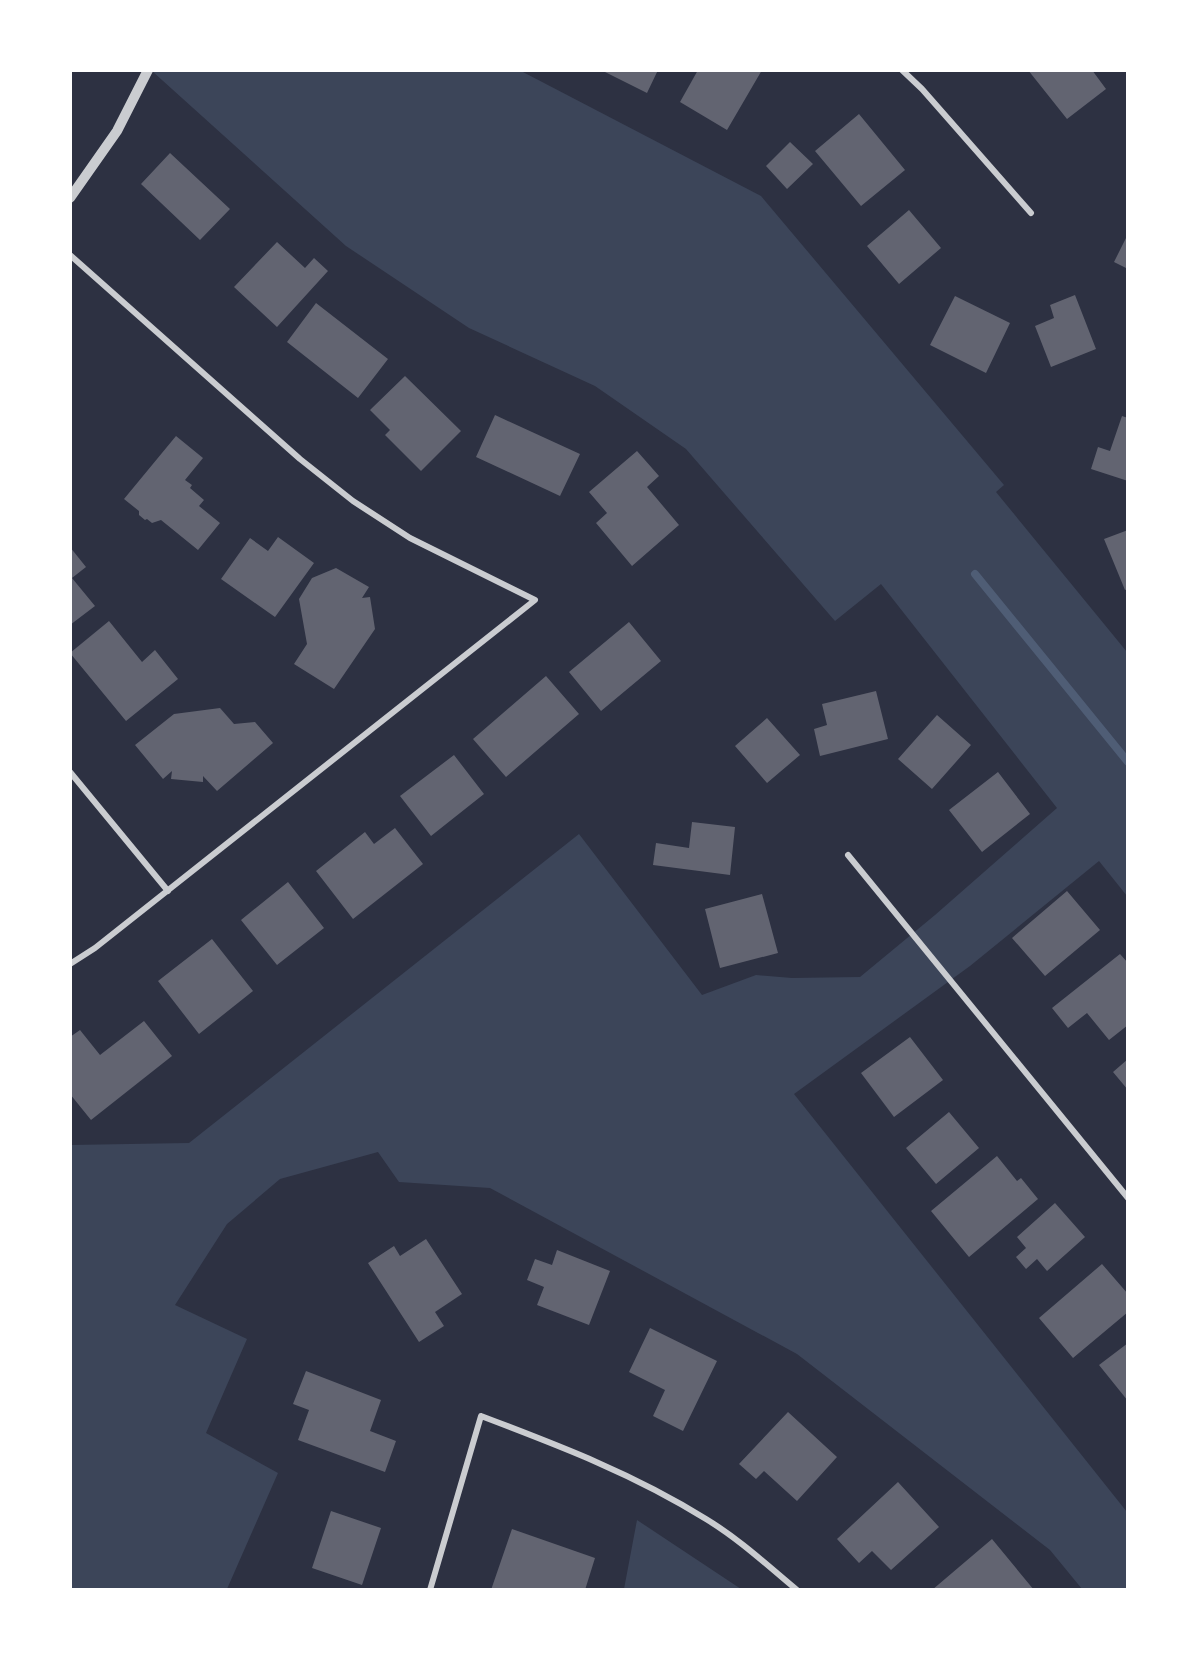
<svg xmlns="http://www.w3.org/2000/svg" width="1198" height="1660" font-family="'Source Sans 3',sans-serif">
  <style>
    .green { fill: #3c4559 }
    .lines { fill: none; stroke-linecap: round; stroke-linejoin: round }
    .stream { stroke: #4f5d75; stroke-width: 8 }
    .building { fill: #626471 }
    .minor { stroke: #caccd0; stroke-width: 6 }
    .tertiary { stroke: #caccd0; stroke-width: 10 }
  </style>
  <rect width="100%" height="100%" fill="#2d3142"/>
  <path class="green" d="M152 71H521L761 196 1004 485 996 492 1127 652V896L1099 861 970 966 794 1094 1127 1512V1589H1082L1050 1550 797 1354 490 1188 399 1182 378 1152 280 1179 227 1224 175 1305 247 1339 206 1433 278 1473 227 1589H71L70 1145 189 1143 579 834 702 995 756 975 792 978 860 977 935 915 1057 808 881 584 835 621 686 449 595 386 469 328 346 246Z
    M637 1520 741 1589H624Z"/>
  <g class="lines">
    <path class="stream" d="M975 574 1128 762"/>
  </g>
  <path class="building" d="M601 70H658L647 93Z
    M698 70H762L727 130 680 102Z
    M1028 70H1092L1106 89 1067 119Z
    M859 114 905 170 861 206 815 151Z
    M790 142 813 164 787 189 766 166Z
    M170 153 230 209 200 240 141 184Z
    M909 210 941 248 899 284 867 246Z
    M1128 234V269L1114 262Z
    M277 242 305 268 314 258 328 271 277 327 234 287Z
    M1075 295 1096 349 1051 367 1035 326 1054 318 1050 305Z
    M955 296 1010 323 986 373 930 345Z
    M316 303 388 359 358 398 287 342Z
    M405 376 461 431 421 471 385 435 390 430 370 410Z
    M495 415 580 454 560 496 476 457Z
    M1122 416 1128 418V481L1091 469 1098 447 1110 451Z
    M176 436 203 458 185 480 192 485 190 488 204 500 199 506 220 523 198 550 161 520 152 523 147 519 145 520 139 515V511L124 499Z
    M637 451 659 476 647 487 679 525 632 566 596 523 607 513 589 492Z
    M1128 530V589L1125 590 1104 539Z
    M278 537 314 563 275 617 221 579 250 538 268 551Z
    M70 547 86 567 72 578 95 606 70 625Z
    M336 568 369 587 362 598 370 597 375 629 334 689 294 664 307 644 299 599 312 578Z
    M109 621 142 662 155 650 178 679 126 721 70 653Z
    M629 622 661 661 601 711 569 672Z
    M546 676 579 714 506 777 473 739Z
    M876 691 888 739 820 756 814 729 827 725 822 704Z
    M220 708 234 724 255 722 273 743 217 791 203 776V782L171 779 172 771 163 779 135 745 174 714Z
    M937 715 971 745 932 789 898 759Z
    M767 718 800 755 767 783 735 746Z
    M454 755 484 794 431 836 400 796Z
    M998 772 1030 814 982 852 949 810Z
    M692 822 735 827 730 875 653 865 656 843 689 848Z
    M395 828 423 864 353 919 316 871 365 832 374 844Z
    M288 882 324 928 277 965 241 920Z
    M1067 891 1100 930 1045 976 1012 938Z
    M762 894 778 953 720 968 705 909Z
    M212 939 253 991 199 1034 158 981Z
    M1120 954 1128 963V1025L1109 1040 1087 1013 1068 1028 1052 1008Z
    M144 1021 172 1056 91 1120 70 1094V1037L80 1030 100 1055Z
    M910 1037 943 1080 894 1117 861 1073Z
    M1128 1059V1090L1113 1072Z
    M949 1112 979 1148 936 1184 906 1148Z
    M997 1156 1017 1181 1021 1178 1038 1199 969 1257 931 1211Z
    M1055 1203 1085 1237 1047 1271 1037 1259 1026 1269 1016 1257 1026 1248 1017 1237Z
    M426 1239 462 1294 435 1312 444 1326 419 1342 368 1263 394 1246 400 1256Z
    M557 1250 610 1271 589 1325 537 1305 544 1287 527 1280 535 1259 552 1265Z
    M1102 1264 1128 1294V1312L1073 1358 1039 1318Z
    M650 1328 717 1361 683 1431 653 1416 665 1390 629 1372Z
    M1128 1343V1401L1099 1365Z
    M306 1371 381 1400 370 1431 396 1441 385 1472 298 1440 309 1410 293 1404Z
    M788 1412 837 1457 797 1501 764 1471 756 1479 739 1464Z
    M898 1482 939 1527 891 1570 872 1551 859 1563 837 1539Z
    M331 1511 381 1528 362 1585 312 1568Z
    M512 1529 595 1558 585 1590H491Z
    M992 1539 1034 1590H932Z"/>
  <g class="lines">
    <path class="minor" d="M902 70 922 89 1031 213
      M70 255 300 459 353 501 410 538 535 600 95 948 70 964
      M70 772 168 891
      M848 855 1128 1198
      M430 1590 481 1416C560 1446 634 1474 706 1519 739 1539 767 1565 797 1590"/>
    <path class="tertiary" d="M70 198 117 131 148 70"/>
  </g>
  <rect width="1198" height="1660" fill="none" stroke="#ffffff" stroke-width="144"/>
</svg>
